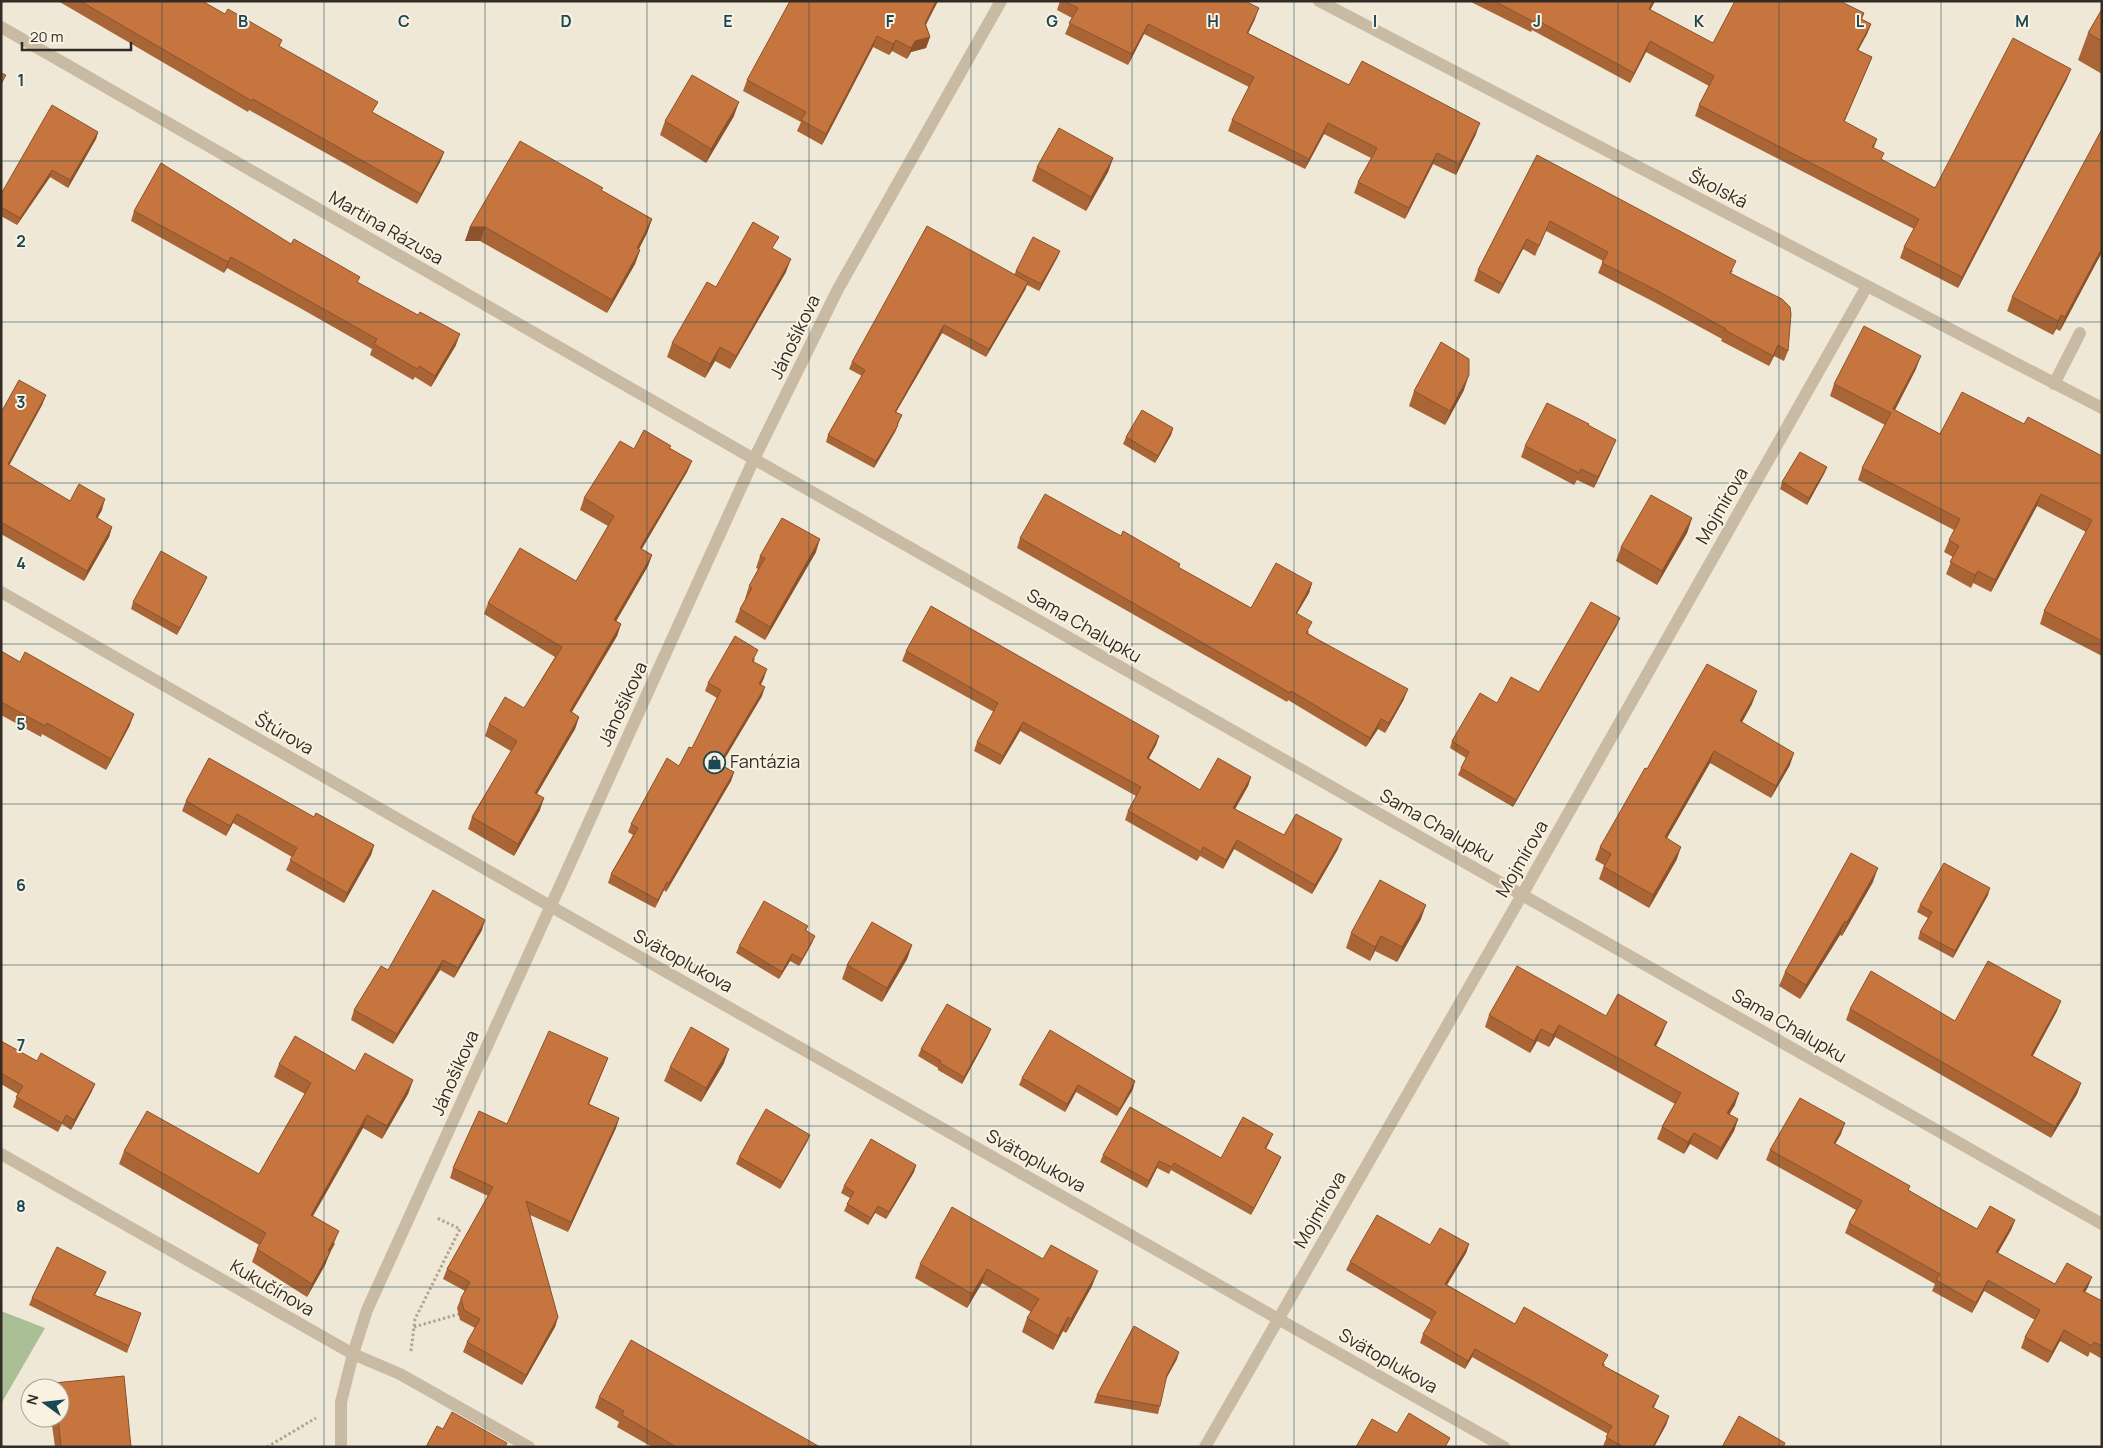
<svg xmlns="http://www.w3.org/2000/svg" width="2103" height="1448" font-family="Manrope,sans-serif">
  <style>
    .green { fill: #abbf97 }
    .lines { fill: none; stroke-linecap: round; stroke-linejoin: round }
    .path { stroke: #b4a48d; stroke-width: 3; stroke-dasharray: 2.5 2.5; stroke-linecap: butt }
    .lane { stroke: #c8baa3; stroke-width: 12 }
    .street { stroke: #c8baa3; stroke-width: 12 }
    .wall { fill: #aa6536 }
    .shaded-wall { fill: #8b522c }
    .building { fill: #c6753f; stroke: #8b522c }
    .grid { fill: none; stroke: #1b4754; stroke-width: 1; stroke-opacity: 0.55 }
    .labels { text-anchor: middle; stroke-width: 4; stroke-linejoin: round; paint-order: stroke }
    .street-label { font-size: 18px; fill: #332b25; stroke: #f9f2e2 }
    .poi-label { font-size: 18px; fill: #332b25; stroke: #f9f2e2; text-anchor: start }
    .grid-label { font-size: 16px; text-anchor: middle; font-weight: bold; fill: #1b4754; stroke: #f9f2e2; stroke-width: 4; stroke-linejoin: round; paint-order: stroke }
  </style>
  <rect width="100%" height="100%" fill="#f0e8d6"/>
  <path class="green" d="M1 1311 45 1328 1 1404Z"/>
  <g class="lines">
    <path class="path" d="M414 1327 459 1314
      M411 1351 415 1319 460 1229 437 1218
      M267 1447 316 1418"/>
    <path class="lane" d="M2054 384 2080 333"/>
    <path class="street" d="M1319 1 2102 408
      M1 27 754 459 2102 1224
      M1 592 550 906 1504 1447
      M1 1154 353 1354 400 1374 529 1447
      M341 1447V1402L353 1354 367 1310 754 459 838 289 1001 1
      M1205 1447 1522 895 1867 286"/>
  </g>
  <path class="wall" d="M58 1H202L280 47 374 113 444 152 440 162 417 204 249 110 248 112Z
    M938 1 926 25 930 37 926 48 911 52 907 59 892 51 889 55 873 47 822 145 797 131 801 122 743 91 747 80Z
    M1060 1H1245L1255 19 1248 33 1349 85 1476 134 1456 175 1433 164 1405 219 1354 193 1358 182 1371 158 1324 134 1305 169 1228 131 1232 120 1249 87 1144 34 1128 65 1065 34 1072 18 1057 10Z
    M1469 1H1655L1650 10 1713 43 1864 13 1862 19 1871 24 1867 34 1858 50 1872 57 1868 67 1844 122 1877 139 1874 148 1882 160 1935 188 2067 79 1958 288 1900 258 1904 247 1914 229 1695 116 1699 105 1709 86 1646 52 1630 83 1532 30 1531 32Z
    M2102 9V74L2078 60 2088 33Z
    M734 116 706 163 660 135 665 121Z
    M98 132 96 139 68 188 50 177 17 225 1 216V194Z
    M1537 155 1733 271 1731 273 1788 351 1784 361 1774 356 1769 366 1721 341 1722 339 1654 302 1598 273 1603 261 1546 231 1535 256 1523 249 1499 294 1474 281 1478 270Z
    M1113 158 1108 172 1086 211 1032 181 1037 167Z
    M602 191 652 219 647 233 639 249 640 250 635 264 607 313 480 241H465L470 227Z
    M134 211 291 244 358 282 456 345 431 387 415 377 413 380 370 355 372 349 300 308 227 268 224 273 131 221Z
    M774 249 786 272 730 369 715 361 705 378 667 357 672 343 716 287Z
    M1060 251 1057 258 1039 291 1027 285 1025 290 986 357 942 333 896 412 902 415 895 432 874 468 826 442 828 435 862 376 849 369 852 362 1014 275 1016 271Z
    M2102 252 2060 331 2056 329 2053 335 2007 311 2012 297Z
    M1916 369 1895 410 1940 434 2024 424 2102 456V656L2040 624 2044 611 2086 532 2037 506 1991 592 1973 583 1971 588 1946 574 1953 557 1944 552 1949 540 1954 530 1858 480 1862 468 1885 425 1830 396 1834 384Z
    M1464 390 1445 425 1409 406 1414 391Z
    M46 395 42 405 9 465 70 501 102 510 97 518 112 527 109 537 84 581 1 534V409H3Z
    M1588 425 1611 452 1594 488 1577 480 1574 485 1521 457 1525 446Z
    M1173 428 1171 435 1155 463 1123 444 1126 437Z
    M671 446 670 448 692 461 687 472 642 549 652 555 648 566 616 621 621 624 617 636 572 712 579 717 575 729 537 794 540 810 514 856 468 829 472 817 511 751 485 736 489 724 524 708 555 657 484 614 488 603 576 581 608 526 580 510 584 498 634 449Z
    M1827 467 1824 474 1807 505 1780 489 1782 482Z
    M1692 518 1687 533 1657 585 1616 561 1621 547Z
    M1121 536 1180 564 1179 568 1251 608 1312 583 1309 593 1297 613 1309 632 1308 633 1404 699 1385 733 1378 729 1366 747 1288 700 1287 702 1017 548 1020 538Z
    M816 552 765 640 735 622 740 609 746 599H745L749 586 758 569 756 568 760 556Z
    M207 577 204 584 177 635 131 609 133 602Z
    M1617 625 1513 807 1458 775 1461 768 1466 758 1450 748 1452 741 1497 703 1539 692Z
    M1 651 130 725 106 770 42 734 41 737 1 715Z
    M906 651 1159 736 1156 745 1149 758 1200 790 1251 777 1248 786 1235 809 1284 835 1338 849 1312 894 1234 849 1223 869 1200 856 1197 861 1125 820 1128 811 1136 796 1020 731 1000 765 974 751 977 742 994 712 902 661Z
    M755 658 754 662 764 678 761 685 762 696 721 765 734 772 731 781 666 892 664 890 655 908 608 883 611 874 633 835 628 832 631 824 679 766 692 748 717 698 705 691 708 683Z
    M1752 704 1742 722 1790 765 1771 798 1710 763 1667 838 1677 859 1649 908 1599 879 1604 865 1595 860 1600 847 1647 769Z
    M186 801 314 817 374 845 371 855 344 903 286 870 292 857 233 823 226 836 182 811Z
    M1873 882 1842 936 1840 935 1800 999 1779 986 1785 972Z
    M1988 895 1953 958 1918 939 1920 932 1928 918 1917 912 1920 905Z
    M1421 919 1397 962 1375 951 1370 961 1346 948 1351 933Z
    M808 926 806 931 812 943 799 966 790 961 779 979 736 953 739 946Z
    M482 930 454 978 440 970 393 1044 351 1020 354 1010 388 970Z
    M912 945 907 959 882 1002 842 979 847 965Z
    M1850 1009 1955 1021 2057 1011 2033 1056 2081 1083 2077 1094 2051 1138 1846 1020Z
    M1489 1015 1606 1016 1662 1034 1656 1046 1735 1105 1729 1114 1738 1119 1734 1131 1717 1160 1690 1144 1684 1154 1657 1139 1662 1127 1675 1104 1555 1037 1549 1047 1537 1041 1530 1053 1485 1027Z
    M988 1036 962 1084 938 1070V1068L918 1056 921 1049Z
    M1 1041 37 1061 95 1084 91 1093 71 1130 62 1124 58 1132 13 1107 18 1094 1 1084Z
    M608 1058 589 1104 619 1118 616 1128 568 1232 530 1215 558 1317 555 1327 522 1385 463 1352 467 1342 475 1328 460 1320 457 1308 461 1298 465 1291 443 1279 447 1269 488 1196 450 1178 453 1168Z
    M724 1063 701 1102 664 1081 670 1067Z
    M279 1064 355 1071 413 1080 408 1094 382 1139 363 1128 313 1216 335 1244 329 1254 325 1265 307 1297 252 1262 257 1249 259 1245 119 1164 124 1151 259 1174 305 1094 274 1077Z
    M1022 1078 1133 1089 1117 1116 1076 1092 1065 1112 1019 1085Z
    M1841 1134 1835 1144 1908 1190 1977 1229 2015 1220 2011 1230 1998 1253 2055 1284 2088 1287 2085 1292 2102 1301V1359L2090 1352 2088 1357 2060 1341 2048 1363 2021 1348 2025 1337 2035 1320 1984 1291 1972 1313 1932 1291 1935 1284 1845 1233 1849 1223 1856 1210 1766 1160 1770 1150Z
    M810 1135 807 1142 780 1189 736 1164 739 1157Z
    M1270 1141 1266 1149 1281 1157 1278 1164 1251 1215 1171 1170 1169 1174 1157 1168 1147 1188 1100 1162 1103 1155 1221 1158Z
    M916 1165 914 1172 886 1219 875 1213 868 1225 844 1211 850 1198 841 1193 844 1186Z
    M1469 1244 1466 1253 1447 1285 1515 1324 1605 1364 1604 1366 1659 1396 1654 1408 1669 1416 1666 1425 1654 1447H1604L1603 1446 1608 1434 1472 1357 1465 1369 1420 1343 1423 1334 1431 1320 1346 1270 1350 1262 1430 1245Z
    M1043 1259 1092 1286 1066 1333 1063 1331 1053 1350 1022 1332 1027 1318 1031 1312 982 1283 967 1308 915 1278 920 1264Z
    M103 1279 95 1295 141 1313 127 1353 29 1305 32 1298Z
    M1177 1359 1166 1379 1160 1406 1158 1414 1094 1403 1097 1395Z
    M124 1376 131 1447H55L51 1418H60V1388H52L54 1383Z
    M599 1397 820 1447H652L617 1427 619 1422 595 1408Z"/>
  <path class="shaded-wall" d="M936 1H938L921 33 925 23Z
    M1653 1H1655L1645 20 1649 9Z
    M1259 8 1255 19 1243 44 1247 33Z
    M1148 24 1144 34 1128 65 1132 54Z
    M1871 24 1867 34 1853 60 1857 50Z
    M877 36 873 47 822 145 826 134Z
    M930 37 926 48 911 52 907 59 911 48 915 41Z
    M896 40 892 51 889 55 893 44Z
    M1650 41 1646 52 1630 83 1634 73Z
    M1872 57 1868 67 1840 132 1844 121Z
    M2071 69 2067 79 1958 288 1962 277Z
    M739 102 734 116 706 163 711 149Z
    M1328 123 1324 134 1305 169 1309 159Z
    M1480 123 1476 134 1456 175 1459 164Z
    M98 132 96 139 68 188 70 180Z
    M444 152 440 162 417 204 421 194Z
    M1437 153 1433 164 1405 219 1409 208Z
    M1113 158 1108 172 1086 211 1091 197Z
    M52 170 50 177 17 225 20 218Z
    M652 219 647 233 632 262 637 248Z
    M470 227H485L480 241H465Z
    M1527 239 1523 249 1499 294 1503 284Z
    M2102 248V252L2060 331 2065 317Z
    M640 250 635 264 607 313 612 300Z
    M1060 251 1057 258 1039 291 1041 284Z
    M231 257 227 268 224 273 228 262Z
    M791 259 786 272 730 369 736 356Z
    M1028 282 1025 290 986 357 989 349Z
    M2061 315 2056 329 2053 335 2058 321Z
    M944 325 942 333 892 419 895 412Z
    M460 334 456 345 431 387 435 376Z
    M1778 345 1774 356 1769 366 1773 356Z
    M720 347 715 361 705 378 710 364Z
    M1921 356 1916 369 1889 421 1893 409Z
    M1469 375 1464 390 1445 425 1450 411Z
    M46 395 42 405 4 475 8 464Z
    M898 425 895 432 874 468 876 461Z
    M1173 428 1171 435 1155 463 1158 456Z
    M1616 440 1611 452 1594 488 1598 477Z
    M692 461 687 472 635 560 640 548Z
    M1827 467 1824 474 1807 505 1809 498Z
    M2041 494 2037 506 1991 592 1995 580Z
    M105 499 102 510 92 528 96 517Z
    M1692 518 1687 533 1657 585 1662 571Z
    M112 527 109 537 84 581 87 571Z
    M820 539 816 552 765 640 770 627Z
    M652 555 648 566 610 632 614 620Z
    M1978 571 1973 583 1971 588 1975 575Z
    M207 577 204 584 177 635 180 628Z
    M1312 583 1309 593 1292 622 1296 613Z
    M1620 618 1617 625 1513 807 1516 800Z
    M621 624 617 636 565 723 570 711Z
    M767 669 764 678 756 692 759 684Z
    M765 687 762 696 716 773 719 764Z
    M1408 689 1404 699 1385 733 1389 723Z
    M1757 691 1752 704 1736 733 1740 721Z
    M134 714 130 725 106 770 111 759Z
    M579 717 575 729 531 804 535 793Z
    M1381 719 1378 729 1366 747 1370 738Z
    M1023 722 1020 731 1000 765 1003 756Z
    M1159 736 1156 745 1144 767 1147 758Z
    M1714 751 1710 763 1660 850 1665 837Z
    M1794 753 1790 765 1771 798 1776 786Z
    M734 772 731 781 666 892 669 883Z
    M1251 777 1248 786 1230 818 1233 808Z
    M544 798 540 810 514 856 518 844Z
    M237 814 233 823 226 836 230 826Z
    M1342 839 1338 849 1312 894 1315 885Z
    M1237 840 1234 849 1223 869 1226 860Z
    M374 845 371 855 344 903 347 893Z
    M1681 847 1677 859 1649 908 1653 895Z
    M1878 868 1873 882 1842 936 1847 922Z
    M667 882 664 890 655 908 658 900Z
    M1990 888 1988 895 1953 958 1955 951Z
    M1426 905 1421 919 1397 962 1402 947Z
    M485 920 482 930 454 978 458 968Z
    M1845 921 1840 935 1800 999 1806 985Z
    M815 936 812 943 799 966 802 959Z
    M1381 936 1375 951 1370 961 1375 947Z
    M912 945 907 959 882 1002 887 988Z
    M792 954 790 961 779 979 782 972Z
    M443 960 440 970 393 1044 397 1034Z
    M2061 1001 2057 1011 2027 1066 2031 1055Z
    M1667 1022 1662 1034 1650 1057 1654 1045Z
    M1559 1025 1555 1037 1549 1047 1553 1035Z
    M991 1029 988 1036 962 1084 964 1077Z
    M1541 1029 1537 1041 1530 1053 1534 1041Z
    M729 1049 724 1063 701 1102 706 1088Z
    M608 1058 604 1068 585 1114 588 1104Z
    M413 1080 408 1094 382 1139 387 1126Z
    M1135 1081 1133 1089 1117 1116 1120 1109Z
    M2081 1083 2077 1094 2051 1138 2055 1127Z
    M95 1084 91 1093 71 1130 74 1120Z
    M1078 1085 1076 1092 1065 1112 1067 1104Z
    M1739 1093 1735 1105 1723 1125 1727 1113Z
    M367 1115 363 1128 306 1228 311 1215Z
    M619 1118 616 1128 568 1232 571 1222Z
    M1738 1119 1734 1131 1717 1160 1721 1148Z
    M1845 1123 1841 1134 1830 1153 1834 1143Z
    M1694 1133 1690 1144 1684 1154 1688 1142Z
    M1273 1134 1270 1141 1262 1155 1265 1148Z
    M810 1135 807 1142 780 1189 783 1182Z
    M1281 1157 1278 1164 1251 1215 1254 1208Z
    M1159 1161 1157 1168 1147 1188 1149 1181Z
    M916 1165 914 1172 886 1219 889 1212Z
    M878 1206 875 1213 868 1225 871 1218Z
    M2015 1220 2011 1230 1992 1263 1996 1252Z
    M339 1231 325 1265 307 1297 312 1284Z
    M1469 1244 1466 1253 1442 1293 1445 1284Z
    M987 1269 982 1283 967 1308 972 1294Z
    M1098 1271 1092 1286 1066 1333 1071 1319Z
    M106 1272 103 1279 91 1302 94 1295Z
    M2092 1277 2088 1287 2079 1302 2083 1291Z
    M1988 1280 1984 1291 1972 1313 1976 1303Z
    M558 1317 555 1327 522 1385 526 1375Z
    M1068 1317 1063 1331 1053 1350 1058 1336Z
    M2064 1330 2060 1341 2048 1363 2052 1352Z
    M1475 1349 1472 1357 1465 1369 1468 1361Z
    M1179 1352 1177 1359 1164 1382 1167 1375Z
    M1669 1416 1666 1425 1654 1447H1653Z"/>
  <path class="building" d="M80 1H202L225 14 228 9 282 40 279 46 378 102 372 112 444 152 421 194 253 99 252 101Z
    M790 1H936L925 23 930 37 915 41 911 48 896 40 893 44 877 36 826 134 801 120 806 112 747 80Z
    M1064 1H1245L1259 8 1247 33 1349 85 1362 61 1480 123 1459 164 1437 153 1409 208 1358 182 1377 148 1328 123 1309 159 1232 120 1254 77 1148 24 1132 54 1069 23 1078 8Z
    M1494 1H1653L1649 9 1713 43 1735 1H1840L1864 13 1861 19 1871 24 1857 50 1872 57 1844 121 1877 139 1872 147 1884 153 1881 159 1935 188 2013 38 2071 69 1962 277 1904 247 1919 219 1699 105 1714 76 1650 41 1634 73 1535 19 1534 22Z
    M2102 9V41L2088 33Z
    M1 73 6 75 1 84Z
    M692 75 739 102 711 149 665 121Z
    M52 105 98 132 70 180 52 170 20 218 1 207V194Z
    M1059 128 1113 158 1091 197 1037 167Z
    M2102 129V248L2065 317 2061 315 2058 321 2012 297Z
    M520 141 603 188 601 190 652 219 637 248 640 250 612 300 485 227H470Z
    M1537 155 1736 261 1730 273 1782 299 1790 307 1791 314 1788 351 1778 345 1773 356 1725 330 1726 329 1658 291 1602 263 1608 252 1550 221 1539 246 1527 239 1503 284 1478 270Z
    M161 163 291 244 294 239 360 277 357 282 418 315 420 312 460 334 435 376 419 366 417 369 374 344 377 339 231 257 228 262 134 211Z
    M753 222 779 237 772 248 791 259 736 356 720 347 710 364 672 343 707 282 716 287Z
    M927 226 1028 282 989 349 944 325 895 412 902 415 897 424 898 425 876 461 828 435 865 370 852 362Z
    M1033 237 1060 251 1041 284 1016 271Z
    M1864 326 1921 356 1893 409 1940 434 1962 392 2024 424 2028 417 2102 456V641L2044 611 2092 520 2041 494 1995 580 1978 571 1975 575 1950 562 1959 546 1949 540 1960 519 1862 468 1891 413 1834 384Z
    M1441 342 1469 359V375L1450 411 1414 391Z
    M19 380 46 395 8 464 70 501 79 484 105 499 96 517 112 527 87 571 1 522V409H3Z
    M1547 403 1589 424 1588 425 1616 440 1598 477 1581 469 1579 473 1525 446Z
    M1142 410 1173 428 1158 456 1126 437Z
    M644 430 671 446 669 448 692 461 640 548 652 555 614 620 621 624 570 711 579 717 535 793 544 798 518 844 472 817 517 741 489 724 505 697 524 708 562 647 488 603 520 548 576 581 614 516 584 498 620 441 634 449Z
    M1800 452 1827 467 1809 498 1782 482Z
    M1045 494 1121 536 1123 531 1180 564 1178 567 1251 608 1276 563 1312 583 1296 613 1312 622 1306 633 1408 689 1389 723 1381 719 1370 738 1291 691 1290 693 1020 538Z
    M1651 495 1692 518 1662 571 1621 547Z
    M782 518 820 539 770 627 740 609 752 588 749 586 765 558 760 556Z
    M161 551 207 577 180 628 133 602Z
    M1591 602 1620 618 1516 800 1461 768 1469 752 1452 741 1480 693 1497 703 1511 677 1539 692Z
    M931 606 1159 736 1147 758 1200 790 1218 758 1251 777 1233 808 1284 835 1296 814 1342 839 1315 885 1237 840 1226 860 1203 847 1201 852 1128 811 1141 787 1023 722 1003 756 977 742 998 703 906 651Z
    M735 636 758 650 752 661 767 669 759 684 765 687 719 764 734 772 669 883 667 882 658 900 611 874 638 828 631 824 667 758 679 766 689 747 692 748 721 690 708 683Z
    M1 651 20 662 25 652 134 714 111 759 47 723 45 726 1 702Z
    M1707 664 1757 691 1740 721 1794 753 1776 786 1714 751 1665 837 1681 847 1653 895 1604 867 1611 854 1600 847 1645 768 1647 769Z
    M209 758 314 817 316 813 374 845 347 893 290 860 297 848 237 814 230 826 186 801Z
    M1851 853 1878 868 1847 922 1845 921 1806 985 1785 972Z
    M1944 863 1990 888 1955 951 1920 932 1932 912 1920 905Z
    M1380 880 1426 905 1402 947 1381 936 1375 947 1351 933Z
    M433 890 485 920 458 968 443 960 397 1034 354 1010 381 966 388 970Z
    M764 901 808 926 805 930 815 936 802 959 792 954 782 972 739 946Z
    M872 922 912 945 887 988 847 965Z
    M1988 961 2061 1001 2031 1055 2081 1083 2055 1127 1850 1009 1871 971 1955 1021Z
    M1517 966 1606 1016 1618 994 1667 1022 1654 1045 1739 1093 1727 1113 1738 1119 1721 1148 1694 1133 1688 1142 1662 1127 1681 1093 1559 1025 1553 1035 1541 1029 1534 1041 1489 1015Z
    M947 1004 991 1029 964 1077 940 1063 941 1061 921 1049Z
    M691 1027 729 1049 706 1088 670 1067Z
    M1050 1030 1135 1081 1120 1109 1078 1085 1067 1104 1022 1078Z
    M549 1031 608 1058 588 1104 619 1118 571 1222 526 1201 558 1317 526 1375 467 1342 480 1319 464 1310 461 1298 470 1282 447 1269 493 1187 453 1168 479 1111 507 1124Z
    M295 1036 355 1071 365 1053 413 1080 387 1126 367 1115 311 1215 339 1231 328 1251 330 1252 312 1284 257 1249 266 1233 124 1151 147 1111 259 1174 311 1083 279 1064Z
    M1 1041 37 1061 41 1053 95 1084 74 1120 66 1115 62 1123 16 1097 23 1086 1 1073Z
    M1800 1098 1845 1123 1834 1143 1910 1186 1908 1190 1946 1212 1977 1229 1990 1206 2015 1220 1996 1252 2055 1284 2067 1263 2092 1277 2083 1291 2102 1301V1346L2094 1342 2092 1346 2064 1330 2052 1352 2025 1337 2040 1310 1988 1280 1976 1303 1936 1280 1940 1274 1849 1223 1862 1201 1770 1150Z
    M1130 1107 1221 1158 1243 1117 1273 1134 1265 1148 1281 1157 1254 1208 1174 1163 1172 1167 1159 1161 1149 1181 1103 1155Z
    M766 1109 810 1135 783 1182 739 1157Z
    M871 1139 916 1165 889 1212 878 1206 871 1218 847 1204 854 1192 844 1186Z
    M952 1207 1043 1259 1051 1245 1098 1271 1071 1319 1068 1317 1058 1336 1027 1318 1039 1299 987 1269 972 1294 920 1264Z
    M1377 1215 1430 1245 1440 1228 1469 1244 1445 1284 1515 1324 1524 1307 1608 1355 1602 1365 1659 1396 1652 1407 1669 1416 1653 1447H1623L1606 1437 1612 1426 1475 1349 1468 1361 1423 1334 1436 1312 1350 1262Z
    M57 1247 106 1272 94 1295 141 1313 129 1346 32 1298Z
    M1134 1326 1179 1352 1167 1375 1160 1406 1097 1395Z
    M631 1340 820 1447H676L668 1442 622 1415 624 1411 599 1397Z
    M124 1376 131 1447H61L58 1418H60V1388H55L54 1383Z
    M452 1412 507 1443 505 1447H426L437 1426 443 1429Z
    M1409 1413 1450 1438 1445 1447H1356L1372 1419 1397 1433Z
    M1739 1416 1785 1443 1783 1447H1722Z"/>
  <path class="grid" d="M162 1V1447M324 1V1447M485 1V1447M647 1V1447M809 1V1447M971 1V1447M1132 1V1447M1294 1V1447M1456 1V1447M1618 1V1447M1779 1V1447M1941 1V1447M1 161H2102M1 322H2102M1 483H2102M1 644H2102M1 804H2102M1 965H2102M1 1126H2102M1 1287H2102"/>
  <defs>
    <symbol id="shop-ring" viewBox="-11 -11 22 22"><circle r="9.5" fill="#f9f2e2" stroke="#1b4754" stroke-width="1.5"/><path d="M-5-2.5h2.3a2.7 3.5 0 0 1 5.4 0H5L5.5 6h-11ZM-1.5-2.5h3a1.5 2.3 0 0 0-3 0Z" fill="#1b4754"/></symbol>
  </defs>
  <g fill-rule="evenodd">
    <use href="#shop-ring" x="702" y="750" width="25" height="25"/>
  </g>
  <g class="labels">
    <g class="street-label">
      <text transform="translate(1718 189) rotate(27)" y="6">Školská</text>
      <text transform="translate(386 228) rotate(30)" y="6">Martina Rázusa</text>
      <text transform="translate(795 337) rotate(-64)" y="6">Jánošíkova</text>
      <text transform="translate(1722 506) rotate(-60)" y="6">Mojmírova</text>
      <text transform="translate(1084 626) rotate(30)" y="6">Sama Chalupku</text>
      <text transform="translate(623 704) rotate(-65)" y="6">Jánošíkova</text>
      <text transform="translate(284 734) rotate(30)" y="6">Štúrova</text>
      <text transform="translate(1437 826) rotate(30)" y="6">Sama Chalupku</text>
      <text transform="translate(1522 859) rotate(-60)" y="6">Mojmírova</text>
      <text transform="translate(683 961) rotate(29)" y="6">Svätoplukova</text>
      <text transform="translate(1789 1026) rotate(30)" y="6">Sama Chalupku</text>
      <text transform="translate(455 1073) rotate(-66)" y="6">Jánošíkova</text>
      <text transform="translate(1036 1161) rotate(29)" y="6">Svätoplukova</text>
      <text transform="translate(1320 1210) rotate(-60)" y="6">Mojmírova</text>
      <text transform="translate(272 1288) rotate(30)" y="6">Kukučínova</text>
      <text transform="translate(1388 1361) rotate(30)" y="6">Svätoplukova</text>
    </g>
    <g class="poi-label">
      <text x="730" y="768">Fantázia</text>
    </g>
  </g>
  <g class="grid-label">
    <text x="243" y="27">B</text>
    <text x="404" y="27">C</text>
    <text x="566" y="27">D</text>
    <text x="728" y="27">E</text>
    <text x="890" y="27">F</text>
    <text x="1052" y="27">G</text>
    <text x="1213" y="27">H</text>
    <text x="1375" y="27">I</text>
    <text x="1537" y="27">J</text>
    <text x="1699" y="27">K</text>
    <text x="1860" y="27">L</text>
    <text x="2022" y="27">M</text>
    <text x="21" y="86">1</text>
    <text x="21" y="247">2</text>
    <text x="21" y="408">3</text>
    <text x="21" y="569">4</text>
    <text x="21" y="730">5</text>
    <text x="21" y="891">6</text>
    <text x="21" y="1051">7</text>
    <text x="21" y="1212">8</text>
  </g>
  <rect width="2103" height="1448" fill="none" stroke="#332b25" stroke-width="5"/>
  <g transform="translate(45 1403) rotate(285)"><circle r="24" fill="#f9f2e2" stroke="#aaa296"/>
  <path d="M0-4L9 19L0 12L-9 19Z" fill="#1b4754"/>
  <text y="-8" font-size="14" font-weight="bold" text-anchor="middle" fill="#332b25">N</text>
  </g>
  <path d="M22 42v8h109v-8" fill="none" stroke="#332b25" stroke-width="2.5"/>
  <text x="30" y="42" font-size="15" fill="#332b25" stroke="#f9f2e2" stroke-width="4" paint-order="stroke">20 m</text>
</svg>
